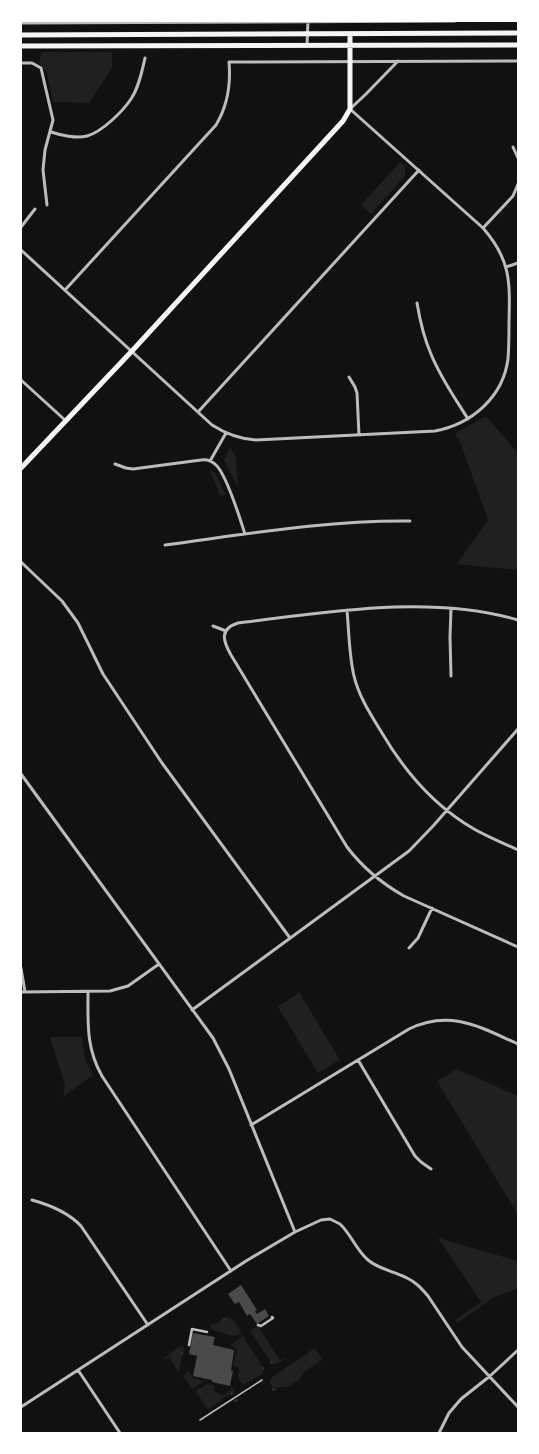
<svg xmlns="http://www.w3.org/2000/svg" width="539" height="1454" font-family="Lato,sans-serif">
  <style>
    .green { fill: #202020 }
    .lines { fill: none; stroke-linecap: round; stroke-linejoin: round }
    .stream { stroke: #333; stroke-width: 2 }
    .building { fill: #4a4a4a }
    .service { stroke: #bcbcbc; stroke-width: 1.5 }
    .pedestrian { stroke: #bcbcbc; stroke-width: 2.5 }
    .minor { stroke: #bcbcbc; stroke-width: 3 }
    .primary { stroke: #f5f5f5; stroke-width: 5 }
  </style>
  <rect width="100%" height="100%" fill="#111"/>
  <path class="green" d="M42 52H112V68L89 103 53 102 47 73 39 63Z
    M400 162 405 166V176L371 214 361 205Z
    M486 416 518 453V570L457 564 488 520 459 439 456 437V433Z
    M230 447 236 457 238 488 224 460Z
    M209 468 216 474 226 495 220 496Z
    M299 992 340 1060 318 1073 278 1007Z
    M50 1037H82L85 1059 93 1075 63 1097 65 1085Z
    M457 1069 518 1096V1215L437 1081Z
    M438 1238 518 1261V1288L495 1297 457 1323 455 1320 481 1302Z
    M227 1317 232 1318 242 1334C233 1339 219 1331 210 1329L211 1324H215L223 1319 225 1320 226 1319 225 1318Z
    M258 1326 280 1360 284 1358 285 1359 275 1364 271 1362 250 1331Z
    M243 1336 263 1368 262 1374 244 1385C237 1381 238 1375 239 1368L233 1366 237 1351 234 1347 230 1345Z
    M179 1346 184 1347 183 1353H181V1354L182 1355 179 1373 169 1357 165 1360 163 1359 176 1349Z
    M315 1348 322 1359 303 1373 299 1380 287 1387H280L275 1390C272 1386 267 1383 272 1377Z
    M189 1371 194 1379 199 1378V1380L202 1382 203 1379H205L204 1381 192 1389 183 1376Z
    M209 1383 215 1386 214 1391 217 1393 224 1395 231 1390V1387L234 1388V1391L209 1409 207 1408 196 1392 197 1390Z"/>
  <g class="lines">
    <path class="stream" d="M224 1319H225
      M182 1354V1353
      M271 1362 272 1363
      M263 1369V1368
      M273 1389 274 1390
      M231 1394 232 1393
      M235 1401 237 1400"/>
  </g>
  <path class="building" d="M241 1285 257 1310 255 1311 257 1314 265 1309 269 1316 257 1324 250 1314 247 1316 239 1302 235 1304 228 1294Z
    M193 1333 215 1337 213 1345 234 1350 231 1371H233L230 1386 212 1382V1380L193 1376 197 1356 189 1354Z"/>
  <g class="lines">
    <path class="service" d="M200 1420 262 1380"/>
    <path class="pedestrian" d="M258 1325 261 1326 273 1318 272 1317
      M189 1345 192 1329 207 1332"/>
    <path class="minor" d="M21 23 455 21
      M307 45 308 21
      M21 63H32L41 68 53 120 45 150 43 170 47 205
      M51 132C60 135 77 139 87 136 102 132 123 111 131 99 139 87 142 71 145 58
      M513 147 518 158
      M21 227 35 209
      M483 228 513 196 518 184
      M21 250 212 425C226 434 239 439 256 440L435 431C472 424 503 397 508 359 509 347 509 334 509 322 510 282 511 260 483 228L350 109 366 94 398 61
      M506 267 518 263
      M65 290 216 125C228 105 231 85 229 62L518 61
      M417 303C420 321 424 338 431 354 440 377 455 398 468 419
      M349 377 355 387 357 393 359 435
      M21 380 66 421
      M198 412 419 170
      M210 461 226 433
      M115 464 126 468 133 469 201 460C207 459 212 461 216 465 227 475 240 519 245 534
      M165 545C247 534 328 520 410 521
      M21 562 62 601 78 623 103 674 162 763 290 938
      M451 609 450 637 451 676
      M347 610C349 632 349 655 354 676 359 697 371 715 382 733 405 772 434 806 474 829 488 837 503 843 518 850
      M518 620C431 594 327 612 238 623 219 629 223 641 231 655L347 847C363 868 381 883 404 896L518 947
      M213 626 226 631
      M21 774 213 1038 229 1069 295 1232
      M409 948 418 938 432 908
      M21 968 25 992
      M21 992 110 991 128 986 159 964
      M88 992C88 1023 86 1048 102 1076L231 1271
      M192 1010 409 851 434 825 518 729
      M358 1060 415 1156 421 1162 431 1169
      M251 1125 409 1029C450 1009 480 1027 518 1044
      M32 1200C50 1205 68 1212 81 1226L148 1325
      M78 1370 120 1433
      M21 1407 246 1261 295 1232 321 1220 330 1219 340 1224C351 1234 356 1250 368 1260 380 1270 394 1271 407 1278 416 1282 422 1289 428 1296L462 1347 518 1407
      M439 1433 449 1413 461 1399 490 1376 518 1350"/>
    <path class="primary" d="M21 35 518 33
      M21 46 518 45
      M21 468 132 351 343 121 350 109V34"/>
  </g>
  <rect width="539" height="1454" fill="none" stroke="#ffffff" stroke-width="44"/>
</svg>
